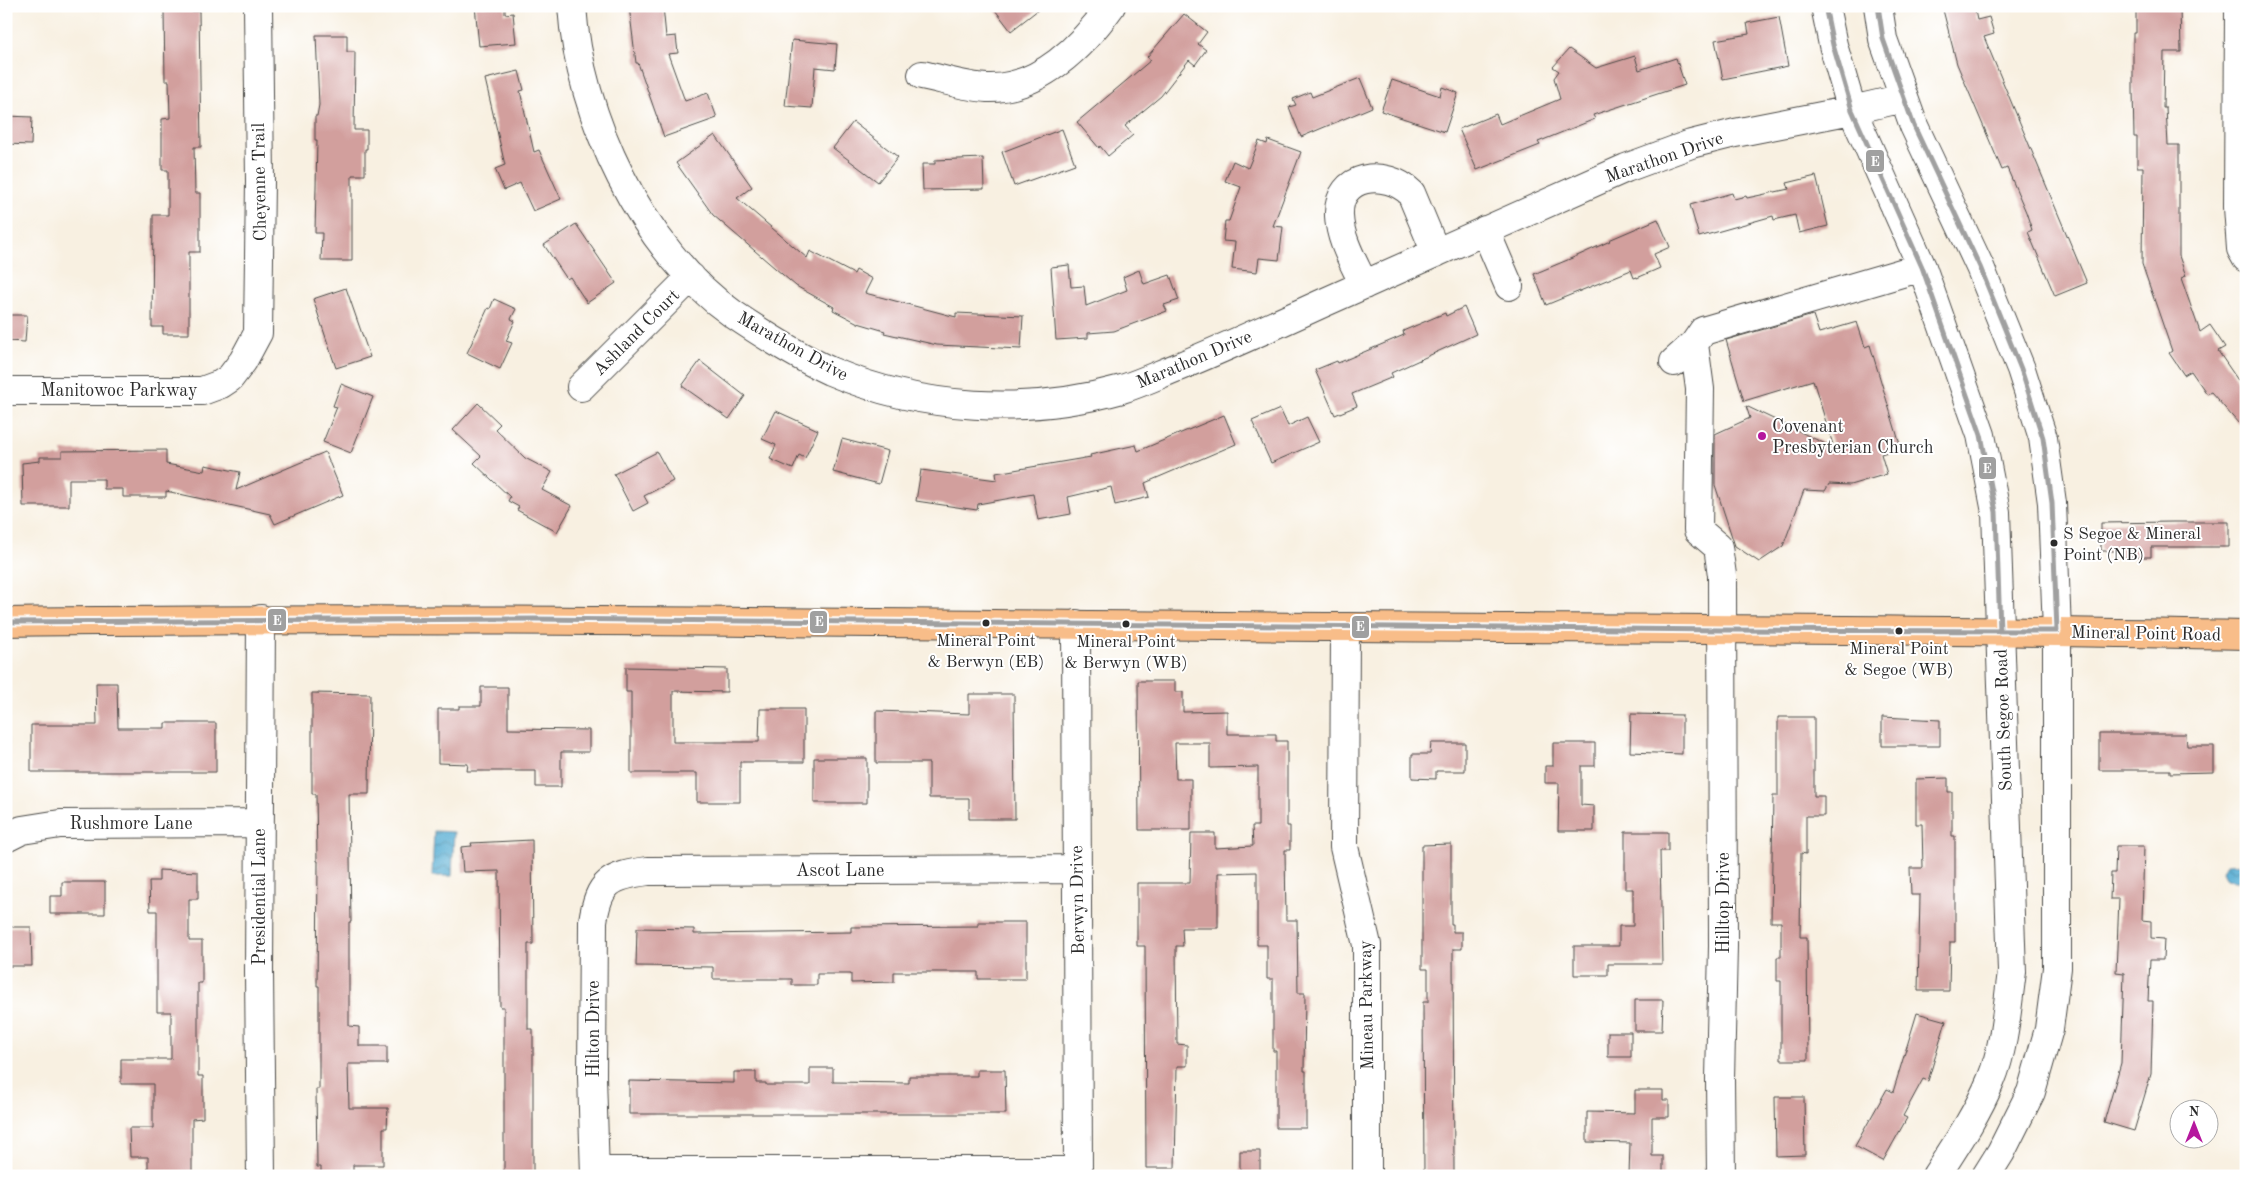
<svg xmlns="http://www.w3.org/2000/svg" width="2252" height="1182" font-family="'Old Standard TT',serif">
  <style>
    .water { fill: url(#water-waves); stroke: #406c7f }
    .building { fill: #d29f9d }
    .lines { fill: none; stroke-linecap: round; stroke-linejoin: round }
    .minor-casing { stroke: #4a4946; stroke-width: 30 }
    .major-casing { stroke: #4a4946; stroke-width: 30 }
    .minor { stroke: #fff; stroke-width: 28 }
    .major { stroke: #f8bd89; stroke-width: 28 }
    .bus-1-casing { stroke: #fff; stroke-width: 9 }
    .bus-1 { stroke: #a0a0a0; stroke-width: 5 }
    .poi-dot { fill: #b5179e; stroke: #fff; stroke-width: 2 }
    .bus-dot { fill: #2b2b2b; stroke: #fff; stroke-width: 2 }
    .labels { text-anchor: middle; stroke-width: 4; stroke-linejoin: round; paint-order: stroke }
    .bus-label { font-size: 17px; fill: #2b2b2b; stroke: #fff }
    .street-label { font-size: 18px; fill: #2b2b2b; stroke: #fff }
    .poi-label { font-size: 18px; fill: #2b2b2b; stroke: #fff; text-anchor: start }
    .line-badge { stroke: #fff; stroke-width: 2 }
    .badge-label { font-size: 14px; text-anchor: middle; font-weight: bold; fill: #fff }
  </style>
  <defs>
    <pattern id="water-waves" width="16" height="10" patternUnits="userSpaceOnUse" patternTransform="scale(1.25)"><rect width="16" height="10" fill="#56add3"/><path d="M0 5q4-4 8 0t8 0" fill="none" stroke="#478dab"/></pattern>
  </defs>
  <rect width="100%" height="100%" fill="#fff"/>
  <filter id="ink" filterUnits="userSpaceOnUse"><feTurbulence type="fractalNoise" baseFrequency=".02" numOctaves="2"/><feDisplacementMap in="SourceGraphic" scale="10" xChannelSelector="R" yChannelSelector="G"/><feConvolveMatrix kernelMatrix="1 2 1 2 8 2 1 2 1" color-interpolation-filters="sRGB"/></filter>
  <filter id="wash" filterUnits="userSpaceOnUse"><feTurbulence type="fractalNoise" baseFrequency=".0096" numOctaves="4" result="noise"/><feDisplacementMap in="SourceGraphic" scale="20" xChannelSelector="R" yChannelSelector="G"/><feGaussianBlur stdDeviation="1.12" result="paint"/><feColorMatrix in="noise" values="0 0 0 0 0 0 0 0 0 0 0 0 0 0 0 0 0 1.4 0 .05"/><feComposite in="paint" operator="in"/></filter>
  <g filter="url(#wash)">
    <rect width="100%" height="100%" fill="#f8f0e1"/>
    <path class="water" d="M434 831 454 832 452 876H432Z
      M2246 863V882L2226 880 2222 872 2226 864Z"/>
    <g id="blocks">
      <path class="building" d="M475 6H505V14L513 13 516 43 479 46Z
        M629 6H663L666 37 676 36 678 53 668 54 685 101 708 93 717 118 664 137 638 63H636Z
        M992 6H1043L1011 31Z
        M1942 6H1974L1977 20 1989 17 1994 34 1984 37 2087 283 2055 296 2028 232 2032 230 2026 212 2007 168 2002 170 1957 64Z
        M2136 6H2180L2181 52H2164L2163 108H2166L2168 145H2179V256L2186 276 2181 278 2200 332 2210 325 2225 347 2218 351 2246 392V432L2211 392 2207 394 2191 371 2184 375 2169 353 2172 351 2142 264 2143 167H2137V137H2134L2133 90V33H2136Z
        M164 11H199L201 147H194L195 193H200V252H189V334H163V327H152L153 215H168V170H162V119L170 118 169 81H165Z
        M1184 14 1207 32 1198 44 1206 50 1195 65 1189 60 1161 96 1125 126 1133 135 1108 156 1100 146 1099 148 1077 122 1151 60 1147 57Z
        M1779 17 1788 66 1723 79 1715 40 1749 34 1747 23Z
        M316 35H347V52H355L354 130H367V149H365V175H352V261H321L322 233H315L317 140H315V116H317L319 105Z
        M792 40 837 44 835 69 815 67 812 108 785 106Z
        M1569 49 1596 68 1635 56 1639 70 1676 58 1685 85 1593 115 1595 119 1538 142 1540 145 1477 170 1459 129 1496 114 1500 124 1560 99 1554 78 1559 71 1553 67Z
        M519 71 524 90 520 91 534 152 539 150 561 199 533 211 520 183 504 190 495 169 505 165 485 79Z
        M1360 78 1372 107 1301 137 1289 107 1296 105 1293 99 1310 92 1312 97Z
        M1392 80 1440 96 1442 87 1458 93 1445 132 1381 111Z
        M6 116 32 117 31 145 6 144Z
        M853 122 898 157 878 182 833 148Z
        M1062 129 1075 164 1014 186 1002 152Z
        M715 135 752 187 737 198 807 258 810 251 854 274 856 270 872 279 865 293 956 317V313L1023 316 1021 349 937 345 884 333 885 331 858 323 833 310 834 307 796 286 713 215 676 163Z
        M1268 140 1301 152 1273 226 1283 227 1279 260 1259 258 1257 272 1232 269 1235 242 1223 241 1225 221H1229L1241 187 1225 181 1233 161 1248 168 1259 141 1267 144Z
        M983 158 984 189 923 190 922 164H935V160Z
        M1816 176 1828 226 1799 233 1795 215 1774 220 1773 216 1699 237 1690 205 1732 193 1734 199 1746 196 1747 198 1789 189 1787 183Z
        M1658 219 1670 247 1654 254 1660 268 1637 278V277L1634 278 1631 270 1546 305 1534 274 1577 256 1610 241 1609 240Z
        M576 224 616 283 587 303 570 277 567 279 544 245Z
        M1069 265 1071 287 1084 286 1086 306 1127 290 1123 277 1139 270 1144 284 1170 275 1179 300 1164 305 1167 311 1114 331 1088 333V338L1056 340 1051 267Z
        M346 288 370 357 336 368 313 299Z
        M494 299 516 309 511 319 515 321 506 341 512 343 500 369 467 353 488 308 490 309Z
        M1464 307 1476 334 1391 373 1393 377 1352 394 1357 406 1335 415 1315 370 1337 361 1338 363 1404 335 1403 331 1445 313 1446 316Z
        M6 315H27L25 342 6 341Z
        M1813 315 1819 333 1857 322 1865 347 1870 345 1901 448 1881 454 1887 474 1850 485 1829 484 1825 491 1804 490 1783 546 1759 562 1735 546 1715 485V434L1750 418 1746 406 1834 448 1813 380 1744 401 1726 340Z
        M700 361 745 396 729 419 682 386Z
        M341 384 373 397 351 453 323 442 337 407 333 406Z
        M478 403 500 424 495 429 525 458 552 472 542 490 572 506 557 532 517 510 519 507 508 501 510 497 474 463 481 456 453 430Z
        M1280 409 1288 426 1307 417 1319 442 1271 463 1252 421Z
        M776 411 818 430 805 458 799 455 793 469 770 459 776 445 762 439Z
        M1224 415 1236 444 1145 483 1149 497 1115 505 1111 487 1068 497 1071 514 1038 520 1033 494 978 504 977 510 916 501 921 470 997 480 996 473 1091 457 1090 455 1136 445 1138 451Z
        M842 439 888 451 879 484 833 472Z
        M166 450V464L204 471 205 465 240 472 236 490 325 452 343 495 275 524 270 514 166 491V497H123V489H104V479H69V506H23L22 463 40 461V457H62V451Z
        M657 452 673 481 644 496 648 503 633 511 614 474Z
        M2173 522H2229V547H2151V557H2119V551H2101V523Z
        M626 667 727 669V692L673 691V742H759L760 709H804V762H740V802H697V773H631V692H626Z
        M1138 681H1175V692H1183V712L1227 711V734H1276V741H1287V826H1290V850H1285L1286 920H1297L1298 993H1305L1304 1071H1306V1128H1276V1051H1273V979H1267V945H1257V872L1218 873V928H1182L1183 946H1176L1177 1044 1187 1045V1066H1177L1175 1168H1146L1145 946H1137V883H1190L1191 833H1215V848L1253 846 1252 826H1258V767L1210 768V743H1175L1176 779H1191V830H1139Z
        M96 683H117L118 728H165V723H216V772H31V725H97Z
        M481 687H508V729L589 730V752H561V787H536V771H467L468 764 438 763V709H459V706H481Z
        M312 693 370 694 369 794H349L351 922H349V1026L359 1027V1046H387V1064H348L349 1108H388L387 1128H383V1165H353V1176H321V1167H317L316 1089H319V986H317L318 861H317L316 794H312Z
        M969 694H1014L1015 819H969V798H929V763H876V711L969 714Z
        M1631 714 1682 715V754L1630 752Z
        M1778 717H1814V796H1824V816H1806V854L1801 853 1800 937H1807L1808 1060H1781V981H1777V957H1781V922H1771L1773 796H1778Z
        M1882 717 1940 720V746H1882Z
        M2099 734H2186L2187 746H2214V772L2170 773V770H2099Z
        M1431 743H1465V771H1436V779L1412 778V754H1430Z
        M1553 743H1595V766H1581V805L1594 806V831H1558L1559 783H1545V766H1553Z
        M814 758H867V803H814Z
        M1948 778V792H1952V836H1955V942H1950L1949 991H1918L1920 895H1911L1910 868H1923L1922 824H1916V779Z
        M1625 832H1668V851H1660L1662 964H1608V975H1574V946H1619V926H1633V889H1625Z
        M532 840 533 944H528V1029H533V1176H504V1007H500L499 871 463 872 461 847 472 846 471 843Z
        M1451 844V924H1453V932H1462V949H1453L1454 1176H1424L1423 1002H1428V969H1422V845Z
        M2116 846H2144L2142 920 2151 921V938L2164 939 2163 960H2150L2148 1001H2153L2151 1074 2134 1131 2104 1122 2121 1063 2124 973 2116 972 2119 899H2110L2111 873H2115Z
        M159 870 198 872V899H189V941H202V983H198V1076H203V1118L192 1119V1176H148V1157H130L129 1128H153V1084H121V1059H171V1012H157V911H150L149 881H159Z
        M62 882H105V914H50V896H62Z
        M978 922H1026V979H978V972H894V982L851 983V974H817V985H792V979H713V967L636 966 637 928 694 929V934L851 932V927L978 926Z
        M6 927H31L32 966H6Z
        M1635 1000H1663L1662 1031H1635Z
        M1917 1013 1946 1021 1928 1081 1923 1079 1903 1116 1907 1118 1883 1161 1855 1146 1887 1089 1893 1092Z
        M1608 1032H1631V1057H1608Z
        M810 1068H833V1082L909 1083V1076H977V1070H1005L1006 1114H629V1081L734 1083V1072H756V1083H766V1085H810Z
        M1635 1090H1663V1100H1669V1117H1652V1156H1663V1176H1629L1630 1143 1587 1142V1112L1635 1113Z
        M1775 1097H1804L1805 1155 1776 1156Z
        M1240 1151H1260V1173H1240Z"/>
    </g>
  </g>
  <g filter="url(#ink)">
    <use href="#blocks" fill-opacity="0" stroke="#4a4946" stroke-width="1"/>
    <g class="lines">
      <defs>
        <path id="minor" d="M572 6C579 116 642 250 733 314 764 335 797 356 830 371 922 410 1026 416 1122 389 1141 383 1160 374 1178 367 1227 347 1275 325 1323 303 1424 257 1525 212 1626 168L1691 144 1735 133 1852 110 1904 98
          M1825 6 1833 45 1852 110 1922 267 1981 435 1996 512 2012 972C2007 1007 2005 1046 1991 1080 1977 1114 1956 1145 1936 1176
          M1878 6 1883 39 1914 126 1980 267 2021 369 2043 438 2052 503 2057 631V968L2049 1029 2031 1092 2001 1152 1986 1176
          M2239 6 2238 207 2241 249 2246 258
          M922 75C942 79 967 87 987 88 1039 90 1083 45 1111 6
          M1485 230 1509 286
          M1364 285C1354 263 1340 240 1339 216 1337 173 1386 169 1411 193L1436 253
          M1694 344 1700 389 1698 530 1718 547 1722 575 1723 946 1720 1079 1721 1176
          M1674 362 1694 344 1703 331 1922 267
          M581 387 691 277
          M6 391H202L221 384 230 378 243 361 258 333 260 181 258 6
          M1076 624 1078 1176
          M1345 627 1344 847 1367 945V1176
          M6 838 22 830 60 824 259 823
          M595 1171H1078
          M261 1176 259 972 261 619
          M595 1176 592 1076 593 921C599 882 610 876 648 871L1076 869"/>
        <path id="major" d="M6 622C453 617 899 624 1345 627 1646 629 1946 629 2246 635"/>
      </defs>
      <use href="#minor" class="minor-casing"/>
      <use href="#major" class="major-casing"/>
      <use href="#minor" class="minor"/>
      <use href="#major" class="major"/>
      <defs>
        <path id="bus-1" d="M1825 6 1833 45 1852 110 1922 267 1981 435 1996 512 2000 631
          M6 622 534 619 1722 630 2057 631 2052 503 2043 438 2021 369 1980 267 1914 126 1883 39 1878 6"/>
      </defs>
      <use href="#bus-1" class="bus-1-casing"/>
      <use href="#bus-1" class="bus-1"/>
    </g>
  </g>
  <circle class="poi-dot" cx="1762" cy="436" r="5"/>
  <g class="bus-dot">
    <circle cx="2054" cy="543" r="4.5"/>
    <circle cx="986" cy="623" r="4.5"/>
    <circle cx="1126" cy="624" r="4.5"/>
    <circle cx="1899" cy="631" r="4.5"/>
  </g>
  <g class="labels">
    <g class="bus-label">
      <text x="2063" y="539" text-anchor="start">S Segoe &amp; Mineral<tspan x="2063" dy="21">Point (NB)</tspan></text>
      <text x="986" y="646">Mineral Point<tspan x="986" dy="21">&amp; Berwyn (EB)</tspan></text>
      <text x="1126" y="647">Mineral Point<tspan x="1126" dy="21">&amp; Berwyn (WB)</tspan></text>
      <text x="1899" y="654">Mineral Point<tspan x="1899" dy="21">&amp; Segoe (WB)</tspan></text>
    </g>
    <g class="street-label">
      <text transform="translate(1664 157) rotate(-19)" y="6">Marathon Drive</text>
      <text transform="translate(259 182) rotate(-91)" y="6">Cheyenne Trail</text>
      <text transform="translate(636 332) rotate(-45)" y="6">Ashland Court</text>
      <text transform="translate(793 346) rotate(29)" y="6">Marathon Drive</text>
      <text transform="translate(1194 359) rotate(-23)" y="6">Marathon Drive</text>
      <text x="119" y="396">Manitowoc Parkway</text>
      <text transform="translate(2146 633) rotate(1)" y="6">Mineral Point Road</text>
      <text transform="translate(2003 720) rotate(-92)" y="6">South Segoe Road</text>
      <text x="131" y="829">Rushmore Lane</text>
      <text x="840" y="876">Ascot Lane</text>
      <text transform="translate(259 897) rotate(-90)" y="6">Presidential Lane</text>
      <text transform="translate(1077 900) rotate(-91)" y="6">Berwyn Drive</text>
      <text transform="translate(1723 903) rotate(-90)" y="6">Hilltop Drive</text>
      <text transform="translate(1366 1005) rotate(-91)" y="6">Mineau Parkway</text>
      <text transform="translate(593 1029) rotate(-90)" y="6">Hilton Drive</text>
    </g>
    <g class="poi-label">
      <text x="1772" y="432">Covenant<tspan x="1772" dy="21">Presbyterian Church</tspan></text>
    </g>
  </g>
  <g class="line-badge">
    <rect x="1865" y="149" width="20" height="24" rx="5" fill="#a0a0a0"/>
    <rect x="1978" y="456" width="19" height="24" rx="5" fill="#a0a0a0"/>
    <rect x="267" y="608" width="20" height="24" rx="5" fill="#a0a0a0"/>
    <rect x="809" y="610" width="19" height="24" rx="5" fill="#a0a0a0"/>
    <rect x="1351" y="615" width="19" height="24" rx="5" fill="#a0a0a0"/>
  </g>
  <g class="badge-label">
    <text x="1875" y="166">E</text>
    <text x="1987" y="473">E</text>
    <text x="277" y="625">E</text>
    <text x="819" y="626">E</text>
    <text x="1360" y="631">E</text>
  </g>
  <rect width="2252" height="1182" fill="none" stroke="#fff" stroke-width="25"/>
  <g transform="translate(2194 1124)"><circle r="24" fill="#ffffff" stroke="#aaaaaa"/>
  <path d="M0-4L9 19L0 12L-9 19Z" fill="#b5179e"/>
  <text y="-8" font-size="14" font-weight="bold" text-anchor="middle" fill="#2b2b2b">N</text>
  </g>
</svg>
